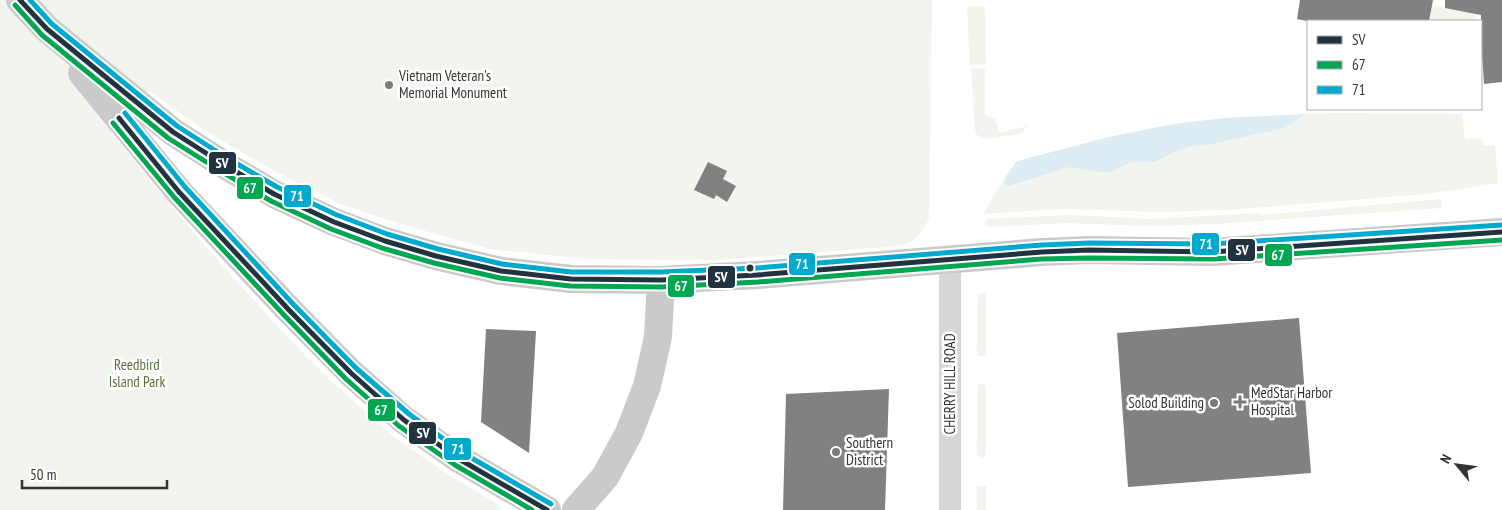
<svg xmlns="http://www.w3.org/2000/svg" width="1502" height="510" font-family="'PT Sans Narrow',sans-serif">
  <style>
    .green { fill: #f1f5ed }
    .water { fill: #ddebf3 }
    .building { fill: #818181 }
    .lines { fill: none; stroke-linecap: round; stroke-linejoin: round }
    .minor { stroke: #d7d7d7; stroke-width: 22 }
    .major { stroke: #cacaca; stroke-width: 28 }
    .bus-1-casing { stroke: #fff; stroke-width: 9 }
    .bus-2-casing { stroke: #fff; stroke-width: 9 }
    .bus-3-casing { stroke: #fff; stroke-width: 9 }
    .bus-1 { stroke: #22323f; stroke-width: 5 }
    .bus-2 { stroke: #00a651; stroke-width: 5 }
    .bus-3 { stroke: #00a9ce; stroke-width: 5 }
    .poi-dot { fill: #7a7a7a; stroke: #fff; stroke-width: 2 }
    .bus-dot { fill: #333; stroke: #fff; stroke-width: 2 }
    .labels { text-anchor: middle; stroke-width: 5; stroke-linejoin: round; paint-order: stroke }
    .poi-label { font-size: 15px; fill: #333; stroke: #fff; text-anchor: start }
    .park-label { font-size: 15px; fill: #56703f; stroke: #fff }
    .street-label { font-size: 15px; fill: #333; stroke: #fff }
    .line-badge { stroke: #fff; stroke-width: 2 }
    .badge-label { font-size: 14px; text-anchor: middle; font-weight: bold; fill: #fff }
  </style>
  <rect width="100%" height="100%" fill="#fff"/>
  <path class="green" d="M0 0H932L929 219C920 234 917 241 900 246L720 260 587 259 490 249 411 227 340 204 267 167 206 131 149 91 111 132 153 184 215 257 275 324 332 382 396 439 452 477 496 503 502 510H0Z
    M1432 5 1477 14 1476 21H1429Z
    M967 6H985L986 64 970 65Z
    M971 68 985 69V115L995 119 1000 133 1027 126 1022 133 985 139 977 135 975 132Z
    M1336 113 1462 114 1465 139 1482 138 1483 146 1495 145 1498 183 1427 194 1228 210 1162 212 1059 209 983 214 1006 176 1004 184 1012 185 1070 167 1091 171 1108 172 1131 162H1155L1176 151 1193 146 1212 144 1285 128 1305 114Z
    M1441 199 1442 208 1214 224 1147 226 1067 223 990 227 984 225 987 219 1071 215 1151 219 1259 213 1261 215Z
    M986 292V354L984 356H979L977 353 978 297 981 293Z
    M981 383 986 386V455L982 458 977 454 978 385Z
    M977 486H986V510H977Z"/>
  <path class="water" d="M1305 114 1285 128 1212 144 1193 146 1176 151 1155 162H1131L1108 173 1091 171 1070 167 1012 185 1008 186 1004 184 1006 176 1017 161 1113 136 1174 124 1224 118Z"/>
  <path class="building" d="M1300 0H1433L1429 21H1307L1297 19Z
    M1445 0H1502V82L1484 84 1481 36V15L1445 8Z
    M708 162 727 171 723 179 736 186 727 202 716 195 714 199 694 190Z
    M1299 318 1311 473 1128 487 1117 333Z
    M486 329 536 331 529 453 481 422Z
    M889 389 885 510H783L786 394Z"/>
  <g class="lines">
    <path class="minor" d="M950 510V258"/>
    <path class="major" d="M20 0 47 29 173 132 223 164 274 194 334 222 385 241 436 256 501 271 571 279 661 280 757 275 1042 252 1089 250 1212 252 1502 232
      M82 73 179 192 289 310 351 373 404 420 459 459 547 510
      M576 510 605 477 629 433 647 386 658 337 661 280"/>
    <defs>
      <path id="bus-1" d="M20 0 47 29 173 132 223 164 274 194 334 222 385 241 436 256 501 271 571 279 661 280 757 275 1042 252 1089 250 1212 252 1502 232
        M119 118 179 192 289 310 351 373 404 420 459 459 547 510"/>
      <path id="bus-2" d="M15 5 42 35 168 138 219 170 271 201 331 229 382 248 434 263 500 278 570 286 661 287 758 282 1042 259 1089 258 1213 259 1502 240
        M113 123 174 197 284 315 346 379 399 426 455 465 532 510"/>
      <path id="bus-3" d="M30 0 52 24 177 126 227 158 277 187 337 215 387 234 438 249 502 264 571 272H661L757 268 1042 245 1089 243 1212 244 1501 225
        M125 113 185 187 294 305 356 368 409 414 463 453 551 504"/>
    </defs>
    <use href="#bus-1" class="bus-1-casing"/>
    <use href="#bus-2" class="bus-2-casing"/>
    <use href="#bus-3" class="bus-3-casing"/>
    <use href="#bus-1" class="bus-1"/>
    <use href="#bus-2" class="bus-2"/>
    <use href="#bus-3" class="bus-3"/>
  </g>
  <g class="poi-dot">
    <circle cx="389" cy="85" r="5"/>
    <path d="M1237.5 394.5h5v5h5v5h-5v5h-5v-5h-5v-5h5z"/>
    <circle cx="1214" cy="403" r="5"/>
    <circle cx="836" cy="452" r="5"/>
  </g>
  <circle class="bus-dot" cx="750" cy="268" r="4.5"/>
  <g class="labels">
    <g class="poi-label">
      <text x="399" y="81">Vietnam Veteran's<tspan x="399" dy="17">Memorial Monument</tspan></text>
      <text x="1251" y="398">MedStar Harbor<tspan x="1251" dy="17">Hospital</tspan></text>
      <text x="1204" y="408" text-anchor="end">Solod Building</text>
      <text x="846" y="448">Southern<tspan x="846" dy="17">District</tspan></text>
    </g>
    <g class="park-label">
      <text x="137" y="370">Reedbird<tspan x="137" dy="17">Island Park</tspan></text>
    </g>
    <g class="street-label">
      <text transform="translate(950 384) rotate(-90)" y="5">CHERRY HILL ROAD</text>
    </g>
  </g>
  <g class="line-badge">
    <rect x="208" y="151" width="29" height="24" rx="5" fill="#22323f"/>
    <rect x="236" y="176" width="28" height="24" rx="5" fill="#00a651"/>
    <rect x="283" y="184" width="29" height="24" rx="5" fill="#00a9ce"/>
    <rect x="1191" y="232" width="29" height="24" rx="5" fill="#00a9ce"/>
    <rect x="1227" y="238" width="29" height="24" rx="5" fill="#22323f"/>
    <rect x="1264" y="243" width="29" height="24" rx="5" fill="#00a651"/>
    <rect x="788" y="252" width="28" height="24" rx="5" fill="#00a9ce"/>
    <rect x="707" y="265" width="29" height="24" rx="5" fill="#22323f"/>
    <rect x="667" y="274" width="28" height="24" rx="5" fill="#00a651"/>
    <rect x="367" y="398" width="29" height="24" rx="5" fill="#00a651"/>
    <rect x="408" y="421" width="29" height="24" rx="5" fill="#22323f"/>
    <rect x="443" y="437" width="29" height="24" rx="5" fill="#00a9ce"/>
  </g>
  <g class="badge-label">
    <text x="222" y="168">SV</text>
    <text x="250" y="193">67</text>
    <text x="297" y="201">71</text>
    <text x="1206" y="249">71</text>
    <text x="1242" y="255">SV</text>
    <text x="1278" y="260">67</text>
    <text x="802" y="269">71</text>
    <text x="721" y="282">SV</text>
    <text x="681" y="291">67</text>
    <text x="381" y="415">67</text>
    <text x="423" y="438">SV</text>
    <text x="458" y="454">71</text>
  </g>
  <rect x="1307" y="20" width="175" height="90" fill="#ffffff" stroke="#adadad"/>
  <rect x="1317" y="36" width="25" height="8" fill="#22323f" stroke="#adadad"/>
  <text x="1352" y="45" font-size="15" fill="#333333">SV</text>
  <rect x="1317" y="61" width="25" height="8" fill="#00a651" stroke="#adadad"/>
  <text x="1352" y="70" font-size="15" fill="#333333">67</text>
  <rect x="1317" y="86" width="25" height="8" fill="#00a9ce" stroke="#adadad"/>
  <text x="1352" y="95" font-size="15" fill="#333333">71</text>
  <g transform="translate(1457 465) rotate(299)" stroke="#ffffff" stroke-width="4" paint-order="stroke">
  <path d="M0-4L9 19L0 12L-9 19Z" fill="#333333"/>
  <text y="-8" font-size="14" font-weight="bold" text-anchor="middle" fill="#333333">N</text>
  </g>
  <path d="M22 480v8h145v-8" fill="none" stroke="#333333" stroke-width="2.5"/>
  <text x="30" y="480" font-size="15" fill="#333333" stroke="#ffffff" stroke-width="4" paint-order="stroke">50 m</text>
</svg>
